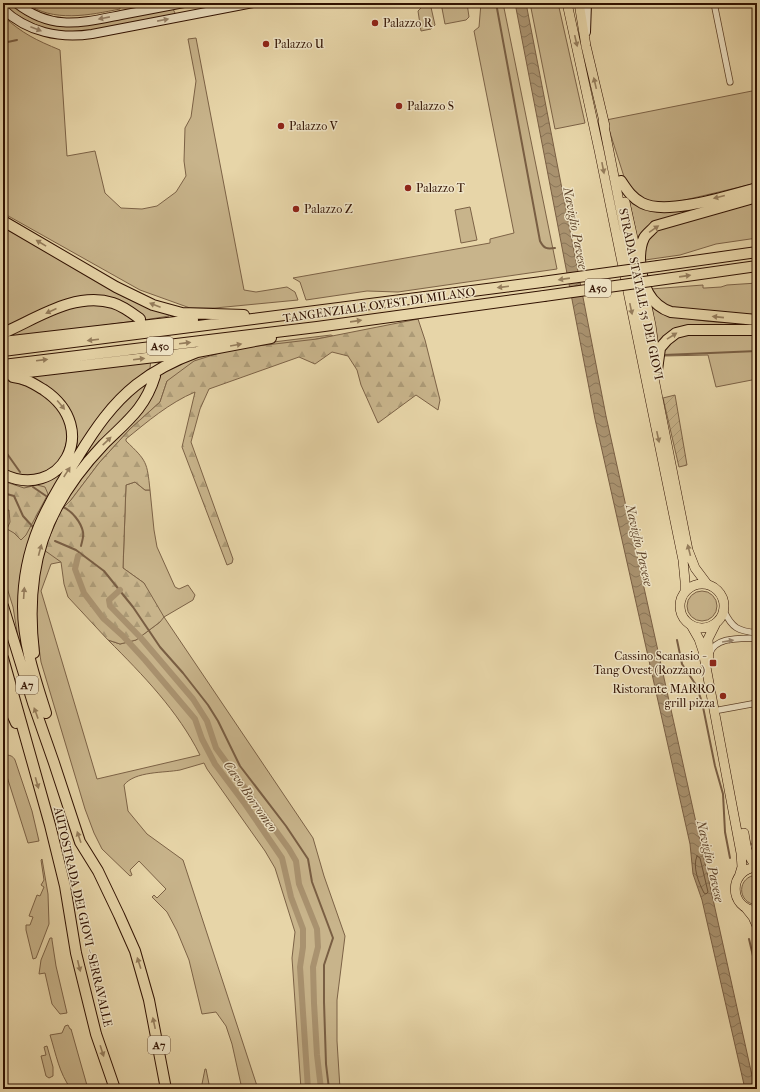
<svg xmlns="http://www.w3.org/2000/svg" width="760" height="1092" font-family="'IM FELL French Canon',serif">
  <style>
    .grass { fill: #c8b48b; stroke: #7c6246 }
    .forest { fill: url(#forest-firs); stroke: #7c6246 }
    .garden { fill: url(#garden-furrows); stroke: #7c6246 }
    .water { fill: url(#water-waves); stroke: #795e43 }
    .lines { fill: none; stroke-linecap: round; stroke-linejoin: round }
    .shore { stroke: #6c5238; stroke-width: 1 }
    .stream { stroke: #795e43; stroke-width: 2 }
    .canal { stroke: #a9926f; stroke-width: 6 }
    .motorway-tunnel { stroke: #c2ae86; stroke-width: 10; stroke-dasharray: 10 5; stroke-linecap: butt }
    .minor-casing { stroke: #5e422a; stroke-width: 7 }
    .secondary-casing { stroke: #301100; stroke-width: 10 }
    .primary-casing { stroke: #301100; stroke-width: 10 }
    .motorway-casing { stroke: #301100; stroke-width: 12 }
    .minor { stroke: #efe4c6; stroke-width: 5.5 }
    .secondary { stroke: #efe4c6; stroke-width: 8 }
    .primary { stroke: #e7d5a8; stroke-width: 9 }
    .motorway { stroke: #e7d5a8; stroke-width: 10 }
    .motorway-bridge-casing { stroke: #301100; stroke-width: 12; stroke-linecap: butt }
    .motorway-bridge { stroke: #e7d5a8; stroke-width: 10 }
    .oneway { fill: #99856d }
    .oneway2 { fill: #957d5c }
    .poi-dot { fill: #8f2418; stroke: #efe4c6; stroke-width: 1.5 }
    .labels { text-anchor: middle; stroke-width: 3; stroke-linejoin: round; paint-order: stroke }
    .shield { fill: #efe4c6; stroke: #69503b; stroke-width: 1 }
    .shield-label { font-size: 11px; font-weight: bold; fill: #301100 }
    .poi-label { font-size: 12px; fill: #301100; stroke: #efe4c6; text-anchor: start }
    .street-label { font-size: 12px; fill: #301100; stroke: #efe4c6 }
    .water-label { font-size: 13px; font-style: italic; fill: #60452c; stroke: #efe4c6 }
  </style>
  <defs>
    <pattern id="forest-firs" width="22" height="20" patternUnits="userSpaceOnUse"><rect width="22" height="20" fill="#c8b48b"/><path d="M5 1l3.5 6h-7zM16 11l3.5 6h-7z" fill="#ac9a76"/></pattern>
    <pattern id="garden-furrows" width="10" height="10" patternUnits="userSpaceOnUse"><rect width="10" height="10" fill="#c8b48b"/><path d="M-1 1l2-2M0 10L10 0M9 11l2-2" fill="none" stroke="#ac9a76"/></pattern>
    <pattern id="water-waves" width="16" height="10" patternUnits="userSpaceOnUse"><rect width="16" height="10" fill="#a9926f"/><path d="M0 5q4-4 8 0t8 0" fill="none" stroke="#8a7659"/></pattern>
  </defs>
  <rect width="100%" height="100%" fill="#e7d5a8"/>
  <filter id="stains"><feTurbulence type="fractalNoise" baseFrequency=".005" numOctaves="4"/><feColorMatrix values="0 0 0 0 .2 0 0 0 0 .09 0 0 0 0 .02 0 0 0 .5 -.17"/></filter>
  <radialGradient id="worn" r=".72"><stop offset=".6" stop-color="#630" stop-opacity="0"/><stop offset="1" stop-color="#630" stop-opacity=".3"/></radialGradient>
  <path class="grass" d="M3 3C14 3 16 9 25 14 39 22 51 25 66 26L172 9H173L175 13 174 15 108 28 70 33 50 30 36 25 13 13Z
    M26 3H120V9C90 15 53 23 26 3Z
    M421 3H430L435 25 431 29 421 31 418 11 422 7Z
    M441 3H467L469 17 466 20 445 24Z
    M481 3H503L557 269 398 292 367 291 306 300 300 282 293 278 490 243V239L514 233 474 31 479 27Z
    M530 3H558L585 123 555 129Z
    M3 16C23 34 36 40 60 50L67 156 95 151 105 193 121 208 142 209 157 206 176 192 186 176 184 161 185 128 191 117 196 81 188 39 196 38 244 290 256 292 287 287 295 292 298 300 215 308H190L140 290 3 213Z
    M757 90V183L672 203 653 202 645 199 638 196 626 183 606 120Z
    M757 194 656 221 647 227 637 238 629 199 646 208Z
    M757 201V238L716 244 680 255 645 260V248L648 240 660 227Z
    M470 207 477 240 461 243 455 210Z
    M3 224 169 314V316L144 320 97 296 3 329Z
    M757 283V317L676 309 658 302 651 289 703 285V288H705L721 287 727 285Z
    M95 304C110 306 125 310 135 321L3 339V337L59 311 76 306Z
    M652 306C674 322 729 323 757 324V327H691L657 343Z
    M757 334V379L716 387 708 355 664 356 663 353 667 344 683 335Z
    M331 335 333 336 317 339 167 381 160 402 130 429 99 463 71 500 61 510V562L51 564 41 591 97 779 200 755C178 711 143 675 108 640L120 644 136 640 160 622 144 583 123 568 126 485 135 482 145 490H150L154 530 157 547 175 587 179 589 188 585 195 595 193 600 164 617 313 838 324 876 345 936 337 1000V1041L340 1089H301L292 958 295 932 275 868 265 851 207 769 204 763C196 765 188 768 180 770 164 773 135 771 124 785L128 811 147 834 183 860 258 1089H242L232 1044 226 1026 216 1012 202 1014 189 960 177 931 167 912 152 897 154 895 157 898 166 889 139 861 130 870 132 875 130 876 102 849 94 833 85 809 41 662 34 612 42 551 59 508 159 374 189 357 232 347Z
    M151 359 150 368 125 388 106 408 53 489 23 651H22L18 638 13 607 3 575V478C14 484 32 489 44 481 48 478 52 474 56 471 60 467 66 463 70 459 85 442 74 411 61 397 52 388 38 381 27 376Z
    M151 378 136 406 78 466 117 405Z
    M3 380 15 382 38 390 61 409 69 434 62 457 52 468 40 474 19 476 3 470Z
    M687 606a15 15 0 1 1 30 0a15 15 0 1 1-30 0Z
    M5 755C10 755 13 756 15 760L32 811 39 841 28 843 3 764V756Z
    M42 859 48 894 49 924 36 958 33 959 26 930V925H30L33 917 29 916 37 895 40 896 44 887 41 885 44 880 41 860Z
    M757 875V905C736 903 737 876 757 875Z
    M50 938H52V940L56 966 67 1013 60 1014 52 1004 45 973 39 974 41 960Z
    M68 1025 70 1029H71L88 1089H71C59 1073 56 1054 50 1035L62 1033 65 1026Z
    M47 1046 53 1067V1076L49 1078 46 1076 41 1056 46 1055 44 1047Z
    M205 1069H206L210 1089H201Z"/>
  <path class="forest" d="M418 319 425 340 440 400 438 410 416 395 378 423 361 385 357 370 348 356 332 352 315 364 299 357 209 389 200 409 191 442 233 559 232 563 227 565 182 447 195 392C169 403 147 422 126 439V441C147 461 147 462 150 490H145L135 482 126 485 123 568 144 583 164 617 160 622 136 640 120 644 108 640 68 597 64 584 61 562 44 550 61 510 71 500 99 463 130 429 160 402 167 381 194 361 232 349 317 339Z
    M3 481 24 488 37 485 45 487 48 494 26 535 21 540 14 533 7 529 10 522 9 510 3 511Z"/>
  <path class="garden" d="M675 395 687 465 679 467 663 398Z"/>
  <path class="water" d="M515 3H526L606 416 755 1089H745L702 900 693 874 690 844 595 419Z"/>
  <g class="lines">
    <path class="shore" d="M697 856 700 858 708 892 706 894 704 893C699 883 692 867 697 856Z"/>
    <path class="stream" d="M496 3 540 241C544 249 547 249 555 248
      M3 43 17 40
      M664 355 757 351
      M3 448 20 472
      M33 487 49 498
      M3 493 14 496 23 516 33 527
      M63 507C72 511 81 522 83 532 84 537 82 541 81 546
      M55 541 76 550 104 571 133 607 160 647 183 673 208 705 218 721 240 766 286 826 308 859 312 882 333 938 324 965V1002L326 1064 329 1089
      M677 640 682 664 696 685 702 702 715 766 723 794 725 832 730 858
      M749 939 757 973"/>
    <path class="canal" d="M78 556 75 569 84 593 103 618 123 636 145 660 195 719 202 739 215 764 245 804 282 858 291 897 303 929V947L300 967 308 1089
      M120 590 109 600 110 606 141 638 193 699 207 721 216 748 289 849 296 861 299 884 317 929 318 947 313 967 314 1003 317 1055 321 1089"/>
    <path class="motorway-tunnel" d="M145 326C156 340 159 358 155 376"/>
    <defs>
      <path id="minor" d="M714 3 730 82
        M724 611C732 628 738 631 757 633
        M710 653C716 636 742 639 757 638
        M719 710 757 703
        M754 846H757"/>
      <path id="secondary" d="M16 3C52 31 80 23 121 15 142 11 163 7 184 3
        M3 9C27 32 60 39 92 34L253 3
        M586 32 587 3"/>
      <path id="primary" d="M567 3 599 150 683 560 685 581V591
        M579 3 586 46 605 126
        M603 121 688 550 695 568 707 584
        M625 202 638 261
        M643 288 651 325 655 354
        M680 606a22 22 0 1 1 44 0a22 22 0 1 1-44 0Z
        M691 625 699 639 703 651 741 853 742 867 739 877
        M709 658 708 639 716 623
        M744 833C746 845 747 858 757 866
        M757 867C728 869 728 909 757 911
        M745 907 753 917 757 926"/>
      <path id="motorway" d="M621 181C627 190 632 198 642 203 667 216 730 195 757 188
        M757 197 655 226C652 230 646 234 644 238 641 244 640 252 640 259 641 281 647 304 671 312L757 320
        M3 221 116 287 153 305 182 313 244 315
        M658 266 757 252
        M651 281 757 266
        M3 333C36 319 75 291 113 303 123 306 132 313 140 319
        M3 342 193 320
        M3 351 542 282
        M3 365 317 327 544 296
        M657 370 660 348 667 340 676 333 688 330H757
        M3 375 197 352 271 338
        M3 474C59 502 103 430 44 390 34 384 25 378 13 377
        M3 606 33 703 54 763 80 842 98 871 119 915 135 951 149 1000 166 1089
        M34 653C24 568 44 507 103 445 126 422 145 409 155 376
        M3 658 50 825 65 886 76 953 96 1034 115 1089
        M3 694 16 723
        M46 713C35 678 23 644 23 607 23 546 47 504 79 455 95 429 112 404 136 385 155 370 175 360 197 352"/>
    </defs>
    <use href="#minor" class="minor-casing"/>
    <use href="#secondary" class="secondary-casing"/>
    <use href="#primary" class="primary-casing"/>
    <use href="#motorway" class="motorway-casing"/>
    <use href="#minor" class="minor"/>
    <use href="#secondary" class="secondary"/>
    <use href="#primary" class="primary"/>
    <use href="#motorway" class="motorway"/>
    <defs>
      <path id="motorway-bridge" d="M542 282 658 266
        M544 296 651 281"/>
    </defs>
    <use href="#motorway-bridge" class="motorway-bridge-casing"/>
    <use href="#motorway-bridge" class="motorway-bridge"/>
  </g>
  <defs><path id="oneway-solid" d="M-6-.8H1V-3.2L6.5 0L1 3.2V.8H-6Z"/></defs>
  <g class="oneway">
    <use href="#oneway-solid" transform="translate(104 18) rotate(169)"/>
    <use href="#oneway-solid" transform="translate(163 20) rotate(-11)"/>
    <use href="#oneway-solid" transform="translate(36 29) rotate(21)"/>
    <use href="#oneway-solid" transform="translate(728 641) rotate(-9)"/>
  </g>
  <g class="oneway2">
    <use href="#oneway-solid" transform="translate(576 41) rotate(77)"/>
    <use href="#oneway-solid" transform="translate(595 83) rotate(-103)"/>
    <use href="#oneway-solid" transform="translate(603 168) rotate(79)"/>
    <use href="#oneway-solid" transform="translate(719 197) rotate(166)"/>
    <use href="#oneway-solid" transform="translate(654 229) rotate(-35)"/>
    <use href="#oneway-solid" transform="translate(41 243) rotate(-149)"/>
    <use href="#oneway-solid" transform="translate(685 276) rotate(-8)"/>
    <use href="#oneway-solid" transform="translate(564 279) rotate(172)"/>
    <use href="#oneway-solid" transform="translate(503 287) rotate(173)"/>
    <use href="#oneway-solid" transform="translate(155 305) rotate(-159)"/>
    <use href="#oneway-solid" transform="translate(631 309) rotate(78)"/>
    <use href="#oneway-solid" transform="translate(51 311) rotate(156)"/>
    <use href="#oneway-solid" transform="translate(718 317) rotate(-174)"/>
    <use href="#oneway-solid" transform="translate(356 321) rotate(-8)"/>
    <use href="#oneway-solid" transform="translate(672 336) rotate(-32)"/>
    <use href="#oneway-solid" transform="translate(93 340) rotate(173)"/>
    <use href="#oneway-solid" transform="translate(185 343) rotate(-7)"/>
    <use href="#oneway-solid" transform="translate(236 345) rotate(-10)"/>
    <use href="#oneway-solid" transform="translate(139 359) rotate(-7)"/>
    <use href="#oneway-solid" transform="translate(42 360) rotate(-7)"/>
    <use href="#oneway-solid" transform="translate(61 405) rotate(50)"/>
    <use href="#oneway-solid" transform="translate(658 437) rotate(78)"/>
    <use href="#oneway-solid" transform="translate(107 441) rotate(-44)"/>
    <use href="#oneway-solid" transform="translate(67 472) rotate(-57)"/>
    <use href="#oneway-solid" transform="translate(40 550) rotate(-75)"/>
    <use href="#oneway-solid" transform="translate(689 550) rotate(-104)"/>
    <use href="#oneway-solid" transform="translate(24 593) rotate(-86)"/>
    <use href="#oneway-solid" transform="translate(36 713) rotate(-110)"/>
    <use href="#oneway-solid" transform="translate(37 783) rotate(74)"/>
    <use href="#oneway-solid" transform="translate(79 837) rotate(-109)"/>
    <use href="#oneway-solid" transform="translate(139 963) rotate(-108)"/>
    <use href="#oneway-solid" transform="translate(79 966) rotate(76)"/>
    <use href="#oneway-solid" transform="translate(154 1023) rotate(-102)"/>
    <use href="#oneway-solid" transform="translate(102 1051) rotate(72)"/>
  </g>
  <g class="poi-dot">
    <circle cx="375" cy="23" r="4"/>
    <circle cx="266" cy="44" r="4"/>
    <circle cx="399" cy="106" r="4"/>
    <circle cx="281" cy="126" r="4"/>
    <circle cx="408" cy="188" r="4"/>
    <circle cx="296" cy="209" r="4"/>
    <rect x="709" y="659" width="8" height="8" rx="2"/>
    <circle cx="723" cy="696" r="4"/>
  </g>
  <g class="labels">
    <g class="shield">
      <rect x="585" y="279" width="26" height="18" rx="3"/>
      <rect x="147" y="337" width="26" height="18" rx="3"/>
      <rect x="16" y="676" width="22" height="18" rx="3"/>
      <rect x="148" y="1036" width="22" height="18" rx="3"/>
    </g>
    <g class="shield-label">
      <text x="598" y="292">A50</text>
      <text x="160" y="350">A50</text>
      <text x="27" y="689">A7</text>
      <text x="159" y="1049">A7</text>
    </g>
    <g class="poi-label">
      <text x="383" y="27">Palazzo R</text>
      <text x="274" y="48">Palazzo U</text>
      <text x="407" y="110">Palazzo S</text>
      <text x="289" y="130">Palazzo V</text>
      <text x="416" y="192">Palazzo T</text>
      <text x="304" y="213">Palazzo Z</text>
      <text x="705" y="660" text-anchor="end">Cassino Scanasio -<tspan x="705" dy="14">Tang Ovest (Rozzano)</tspan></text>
      <text x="715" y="693" text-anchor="end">Ristorante MARRO<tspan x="715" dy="14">grill pizza</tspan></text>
    </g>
    <g class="street-label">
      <text transform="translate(641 294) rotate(78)" y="4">STRADA STATALE 35 DEI GIOVI</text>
      <text transform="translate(379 305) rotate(-8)" y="4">TANGENZIALE OVEST DI MILANO</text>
      <text transform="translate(83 917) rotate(77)" y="4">AUTOSTRADA DEI GIOVI - SERRAVALLE</text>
    </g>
    <g class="water-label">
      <text transform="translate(576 228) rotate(79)" y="5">Naviglio Pavese</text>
      <text transform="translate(640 545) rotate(77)" y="5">Naviglio Pavese</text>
      <text transform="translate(251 796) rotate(55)" y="5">Cavo Borromeo</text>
      <text transform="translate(711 861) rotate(77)" y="5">Naviglio Pavese</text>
    </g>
  </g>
  <rect width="760" height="1092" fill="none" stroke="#e7d5a8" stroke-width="16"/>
  <rect x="4" y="4" width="752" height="1084" fill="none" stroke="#301100" stroke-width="2"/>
  <rect x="8" y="8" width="744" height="1076" fill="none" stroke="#301100"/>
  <rect width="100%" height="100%" filter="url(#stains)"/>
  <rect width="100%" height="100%" fill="url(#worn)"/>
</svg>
